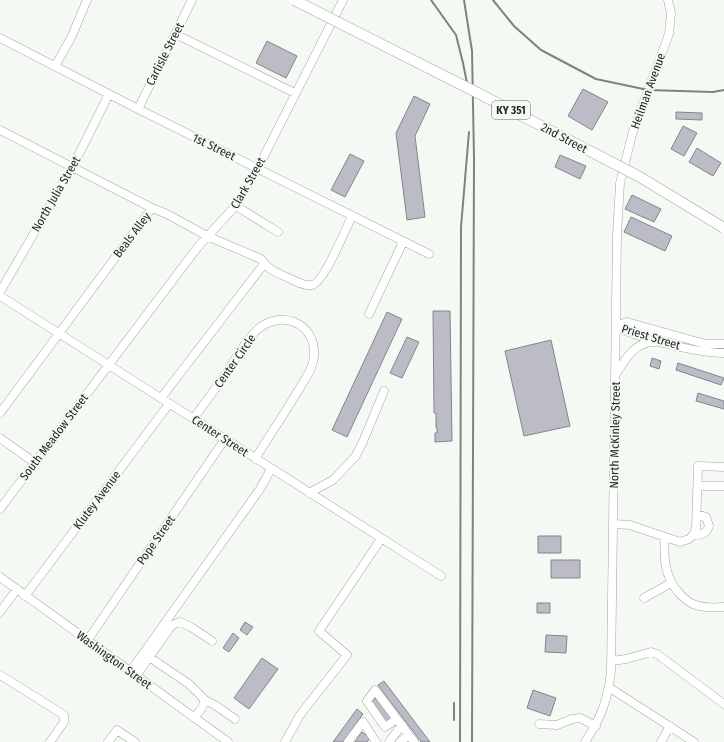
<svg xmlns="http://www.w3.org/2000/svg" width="724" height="742" font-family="'Fira Sans Condensed',sans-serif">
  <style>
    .building { fill: #bbbcc5; stroke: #84858d }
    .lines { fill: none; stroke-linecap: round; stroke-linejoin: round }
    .minor-casing { stroke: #a2a7a0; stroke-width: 9 }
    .minor { stroke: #fff; stroke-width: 8 }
    .rail { stroke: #7f837e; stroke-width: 2 }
    .major-bridge-casing { stroke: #a2a7a0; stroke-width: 11; stroke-linecap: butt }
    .major-bridge { stroke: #fff; stroke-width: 10 }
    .labels { text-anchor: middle; stroke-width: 4; stroke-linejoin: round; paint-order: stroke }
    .shield { fill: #f4faf3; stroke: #626662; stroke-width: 1 }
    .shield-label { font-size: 11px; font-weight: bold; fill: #242624 }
    .street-label { font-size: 12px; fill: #242624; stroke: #f4faf3 }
  </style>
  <rect width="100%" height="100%" fill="#f4faf3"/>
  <path class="building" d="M267 41 297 56 286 78 256 63Z
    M583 89 608 102 592 130 568 116Z
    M414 96 430 104 415 136 425 217 407 220 396 133Z
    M676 112 702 113V120L676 119Z
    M683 126 697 133 684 156 671 149Z
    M697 148 721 163 713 176 689 162Z
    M350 154 364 161 345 197 331 190Z
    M560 155 586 166 580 179 555 167Z
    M632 195 661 209 654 222 625 209Z
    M631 217 672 236 665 251 624 232Z
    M433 311H450L452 441 435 442V433H437V428H436V413H434Z
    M387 312 402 319 347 437 332 430Z
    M407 337 419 342 402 378 390 373Z
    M551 340 570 426 524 436 505 351Z
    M652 358 661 361 659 369 650 366Z
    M678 363 724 378 721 385 676 370Z
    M698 393 724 401V409L696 401Z
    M538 536H561V553H538Z
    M551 560H580V578H551Z
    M537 603H550V613H537Z
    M245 622 253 627 247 635 240 630Z
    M233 633 239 638 229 652 223 648Z
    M546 635 567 636 566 653 545 652Z
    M262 658 278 669 249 709 234 698Z
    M384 681 430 742H421L378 685Z
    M533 690 556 698 550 716 527 708Z
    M376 698 392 718 386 722 370 703Z
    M357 709 363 714 343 742H333Z
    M362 732 370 738 367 742H355Z"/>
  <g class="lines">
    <defs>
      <path id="minor" d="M175 34 295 93
        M0 38 138 109 429 254
        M55 66 71 38 87 0
        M138 109 192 0
        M0 130 152 208 0 413
        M236 206 278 232
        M152 208 167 214 207 236 261 259C268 270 277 273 289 278 296 282 304 286 312 285 324 283 346 228 352 216
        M0 292 73 166 109 94
        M0 296 441 576
        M369 314 403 242
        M616 326C639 339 698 353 724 353
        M616 326 627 322 698 342 707 344H724
        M616 374C626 358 635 341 656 342
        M161 398 264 264
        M193 419C205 403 216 388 227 372 236 358 245 341 257 330 267 321 281 317 294 322 310 328 317 345 313 362 311 371 305 379 301 386 286 411 270 435 255 459
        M0 438 35 463
        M698 486H724
        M309 493 333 480 355 457 362 444 384 391
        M0 509 197 248 237 204 258 168 343 0
        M614 524 630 525 680 542 689 539 693 535 696 528 698 466 724 467
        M693 535C701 535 707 534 709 526L706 517 697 514
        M665 537C663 559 665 579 681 595 685 599 688 602 693 604 703 608 713 608 724 607
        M0 577 228 742
        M25 596 169 404
        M644 598 671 583
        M0 612 17 589
        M87 641 225 439
        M149 657 189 684 205 700 202 708 194 718
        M612 661 626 659 651 652 657 654 724 704
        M130 672 260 489 271 469
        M0 675 64 715V722L50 742
        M136 676 172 625 180 622 191 627 212 641
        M610 688 694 742
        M205 700 215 705 235 719
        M397 719 385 727 367 701 375 690 414 742
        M539 724 557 725 572 719 580 718 596 726
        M108 742 117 730 135 742
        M285 742 300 715 347 655 319 631 381 539
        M348 742 363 722 376 742
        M389 742 402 725
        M400 742 409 735
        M585 742C601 718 608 700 611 671L617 235 620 183 633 131 669 34 671 13 668 0
        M661 742 670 726"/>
    </defs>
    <use href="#minor" class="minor-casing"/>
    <use href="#minor" class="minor"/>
    <path class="rail" d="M431 0 456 35 463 63 469 93
      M464 0 472 51 474 158 472 742
      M493 0 514 26 541 50 596 79 648 90 713 92 724 90
      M454 720V703
      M460 742 461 227 469 132"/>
    <defs>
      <path id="major-bridge" d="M294 0 472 90 640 177 724 228"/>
    </defs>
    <use href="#major-bridge" class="major-bridge-casing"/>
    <use href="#major-bridge" class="major-bridge"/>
  </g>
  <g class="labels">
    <rect class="shield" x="492" y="101" width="38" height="18" rx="3"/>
    <g class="shield-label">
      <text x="511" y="114">KY 351</text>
    </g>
    <g class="street-label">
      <text transform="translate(165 54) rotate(-63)" y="4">Carlisle Street</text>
      <text transform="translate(648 91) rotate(-70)" y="4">Heilman Avenue</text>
      <text transform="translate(564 138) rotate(28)" y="4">2nd Street</text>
      <text transform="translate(214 147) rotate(26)" y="4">1st Street</text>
      <text transform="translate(248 183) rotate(-60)" y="4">Clark Street</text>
      <text transform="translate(56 194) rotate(-60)" y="4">North Julia Street</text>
      <text transform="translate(132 235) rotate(-53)" y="4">Beals Alley</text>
      <text transform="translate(651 337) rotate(17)" y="4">Priest Street</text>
      <text transform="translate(235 361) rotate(-55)" y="4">Center Circle</text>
      <text transform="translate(615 435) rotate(-89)" y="4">North McKinley Street</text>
      <text transform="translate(220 436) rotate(33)" y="4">Center Street</text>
      <text transform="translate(54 437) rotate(-53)" y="4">South Meadow Street</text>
      <text transform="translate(97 500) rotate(-53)" y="4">Klutey Avenue</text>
      <text transform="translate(156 540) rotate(-55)" y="4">Pope Street</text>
      <text transform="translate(114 660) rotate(36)" y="4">Washington Street</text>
    </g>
  </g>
</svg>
